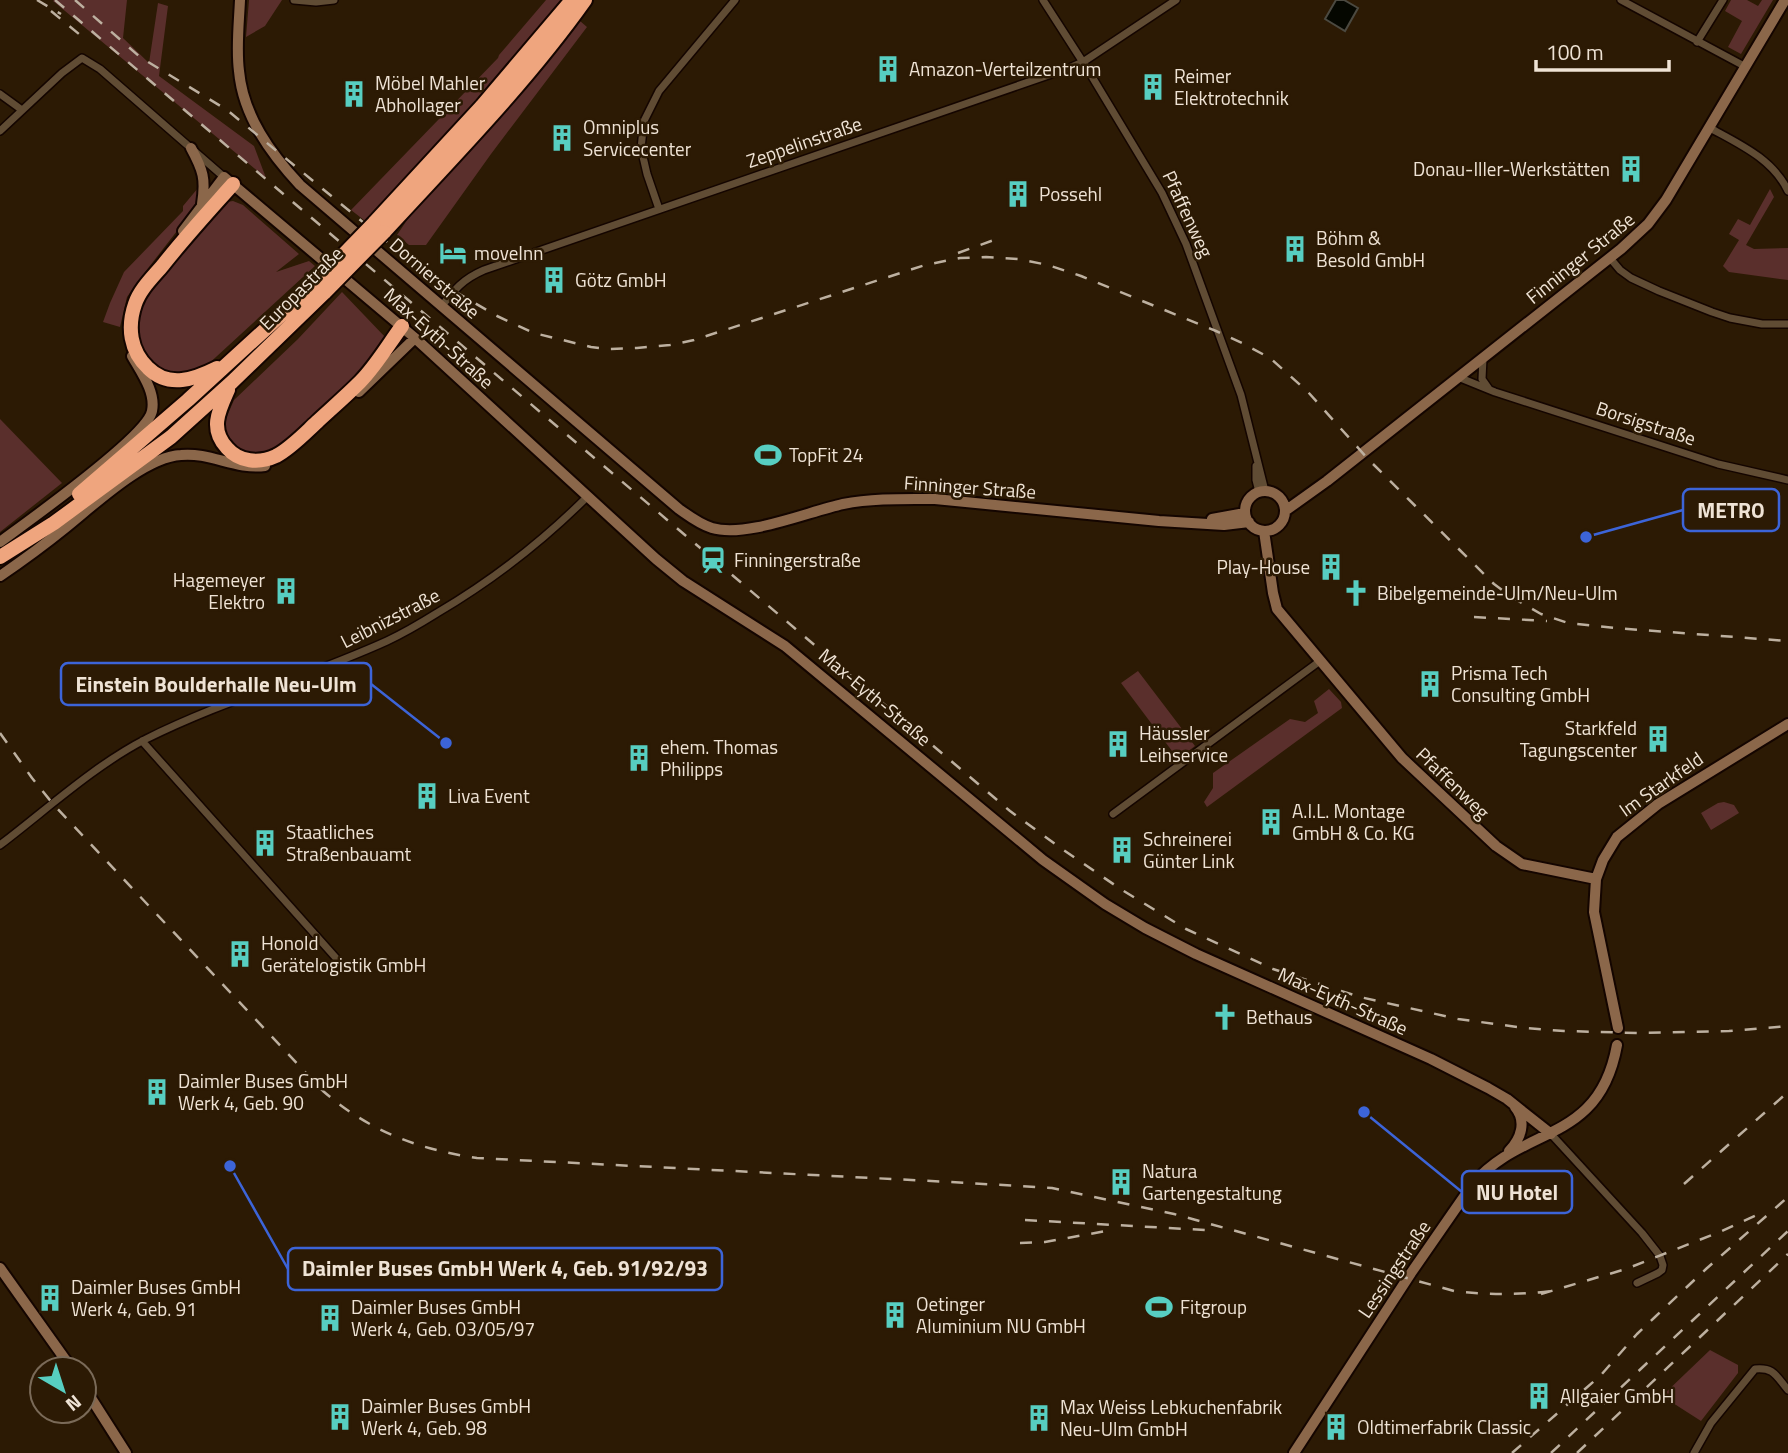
<svg xmlns="http://www.w3.org/2000/svg" width="1788" height="1453" font-family="'Titillium Web',sans-serif">
  <style>
    .green { fill: #5a2f2c }
    .water { fill: #050700; stroke: #4b4940; stroke-width: 2 }
    .lines { fill: none; stroke-linecap: round; stroke-linejoin: round }
    .street-casing { stroke: #140500; stroke-width: 10 }
    .secondary-casing { stroke: #140500; stroke-width: 14 }
    .highway-casing { stroke: #140500; stroke-width: 18 }
    .street { stroke: #604c34; stroke-width: 7 }
    .secondary { stroke: #8b674a; stroke-width: 10 }
    .highway { stroke: #efa57e; stroke-width: 14 }
    .rail { stroke: #bdb0a0; stroke-width: 2.5; stroke-dasharray: 12 12; stroke-linecap: butt }
    .highway-bridge-casing { stroke: #140500; stroke-width: 18; stroke-linecap: butt }
    .highway-bridge { stroke: #efa57e; stroke-width: 14 }
    .labels { text-anchor: middle; stroke-width: 5; stroke-linejoin: round; paint-order: stroke }
    .poi-label { font-size: 19px; fill: #efe3d5; stroke: #2c1a04; text-anchor: start }
    .street-label { font-size: 19px; fill: #efe3d5; stroke: #2c1a04 }
    .leader { fill: none; stroke: #3c64d8; stroke-width: 2.5 }
    .callout-dot { fill: #3c64d8; stroke: #2c1a04; stroke-width: 2.5 }
    .callout { fill: #2c1a04; stroke: #3c64d8; stroke-width: 2.5 }
    .callout-label { font-size: 21px; text-anchor: middle; font-weight: bold; fill: #efe3d5 }
  </style>
  <rect width="100%" height="100%" fill="#2c1a04"/>
  <path class="green" d="M54 0H127L123 38 149 63 158 3 168 6 159 76 254 146 266 178 53 1Z
    M249 0H282L265 26 246 37Z
    M546 0H563L500 80 369 224 351 210 498 58 499 55Z
    M1731 0H1747L1758 6 1762 0H1773L1741 54 1728 47 1742 21 1725 11Z
    M580 21 587 27 491 154 426 245H409L397 235 409 217 478 142Z
    M198 188 196 203 184 222 142 276 127 297 120 327 103 322 110 303 124 272 183 211V206Z
    M1770 189 1774 197 1746 245 1754 249 1788 248V280L1729 272 1723 266 1739 240 1729 234 1738 219 1750 225Z
    M233 201 243 205 299 254 276 272 309 261 315 266 204 368 181 376 159 370 144 357 135 326 140 301 208 220 227 202Z
    M342 292 386 338 363 370 312 421 269 454H242L223 436 224 423 234 400 298 339Z
    M0 419 62 483 0 532Z
    M1138 671 1195 746 1178 759 1121 683Z
    M1329 689 1341 702 1342 708 1207 807 1204 802 1213 788V773L1290 719 1305 722 1318 713 1314 701Z
    M1724 802 1734 805 1739 813 1711 830 1701 813 1718 803Z
    M1710 1350 1738 1365V1373L1701 1421 1662 1396Z"/>
  <path class="water" d="M1336 0H1344L1358 8 1345 31 1325 19Z"/>
  <g class="lines">
    <defs>
      <path id="street" d="M294 0 316 2 334 0
        M1043 0 1088 70 1162 193 1186 244 1241 395 1265 491
        M1621 0 1746 67
        M1697 42 1723 0
        M0 94 22 110
        M1710 128C1739 144 1773 159 1788 191
        M0 131 62 73 82 58 100 69 224 177
        M659 209 647 174 641 148 644 121 659 91 735 0
        M1610 258 1620 270 1631 278 1659 291 1712 312 1730 318 1762 324H1788
        M441 307C455 289 463 279 484 270L1069 68 1083 62 1176 0
        M1483 358 1482 379 1489 389
        M1458 377 1495 392 1718 464 1788 480
        M1256 466V480L1259 492
        M142 741 336 958
        M1113 814 1320 661
        M0 845C46 810 95 765 146 739 224 700 308 677 387 641 404 633 421 623 437 613 493 580 542 542 588 496
        M1551 1134 1642 1233 1660 1256 1663 1265 1662 1270 1658 1273 1637 1283
        M1694 1453 1711 1423 1755 1369C1774 1367 1776 1376 1788 1390"/>
      <path id="secondary" d="M240 0C239 23 236 48 239 71 243 116 271 154 300 185L679 509C689 516 699 524 712 528 746 538 807 512 843 504 873 498 904 499 935 499L1159 521 1224 525 1249 522
        M191 148C203 170 206 179 202 204
        M183 231 224 177 415 338 656 559 683 581 785 646 1043 860 1105 904 1145 928 1196 954 1431 1059 1488 1088 1507 1099 1551 1134
        M359 392 415 338
        M1245 511a20 20 0 1 1 40 0a20 20 0 1 1-40 0Z
        M1285 511 1327 481 1621 249 1648 224 1666 200 1785 0
        M1212 519 1245 513
        M1264 531 1273 593 1277 609 1402 758 1496 846 1522 864 1596 879
        M0 542C27 522 147 437 152 411 156 392 141 372 132 356
        M0 576C22 561 44 545 65 528 94 505 144 457 181 455 210 452 236 470 265 466
        M1618 1028 1594 912 1596 879 1603 860 1617 837 1658 804 1788 724
        M1509 1151C1521 1139 1527 1121 1515 1107
        M0 1268 72 1369
        M84 1387 126 1453
        M1294 1453 1411 1273 1472 1185C1523 1124 1599 1145 1617 1045"/>
      <path id="highway" d="M374 223 482 106 572 0
        M384 232C453 157 526 83 585 0
        M217 368C195 379 169 389 148 368 130 351 127 327 135 304 140 289 153 277 163 265 185 237 209 211 233 184
        M228 390C219 410 209 429 227 448 239 462 259 464 276 456 291 448 304 434 317 422 331 409 346 396 360 382 376 366 388 345 402 326
        M79 494 188 400 316 283
        M0 557 54 523 171 437 232 382 325 292"/>
    </defs>
    <use href="#street" class="street-casing"/>
    <use href="#secondary" class="secondary-casing"/>
    <use href="#highway" class="highway-casing"/>
    <use href="#street" class="street"/>
    <use href="#secondary" class="secondary"/>
    <use href="#highway" class="highway"/>
    <path class="rail" d="M37 0 61 14
      M55 0 1010 811 1062 849 1122 890 1186 929 1273 969 1360 997 1458 1019 1525 1028 1564 1031 1637 1033 1729 1031 1788 1026
      M75 0 140 57 227 110 415 265 454 291 497 316 534 333 591 347 609 349 637 348 670 345 694 340 925 265 960 258 986 257 1018 259 1048 265 1081 276 1216 331 1242 343 1270 358 1308 392 1369 460 1494 584 1513 598 1541 614 1568 623 1615 628 1788 641
      M51 11 79 34
      M958 253 994 240
      M1474 617 1547 621
      M0 733 32 778 53 804 323 1091C369 1131 417 1149 477 1158L951 1182 1052 1188 1174 1214 1454 1291C1487 1295 1518 1295 1551 1291
      M1684 1184 1788 1092
      M1025 1220 1205 1230
      M1020 1243 1045 1242 1106 1231
      M1541 1294 1626 1269 1722 1231 1761 1213
      M1512 1453 1601 1375 1637 1334 1655 1317 1706 1269 1788 1197
      M1551 1453 1788 1231
      M1577 1453 1788 1254"/>
    <defs>
      <path id="highway-bridge" d="M316 283 374 223
        M325 292 384 232"/>
    </defs>
    <use href="#highway-bridge" class="highway-bridge-casing"/>
    <use href="#highway-bridge" class="highway-bridge"/>
  </g>
  <defs>
    <symbol id="building-bare" viewBox="-9 -9 18 18"><path d="M-4-6H4V6H1V3H-1V6H-4ZM-2.5-4.3h1.7v1.8h-1.7ZM.8-4.3h1.7v1.8H.8ZM-2.5-1h1.7V.8h-1.7ZM.8-1h1.7V.8H.8Z" fill="#57cec1" stroke="#2c1a04" stroke-width="2.5" paint-order="stroke"/></symbol>
    <symbol id="hotel-bare" viewBox="-9 -9 18 18"><path d="M-6-4.5h1.5V1H6V5H4.5V3h-9V5H-6ZM-4 0a1.8 1.8 0 1 1 3.6 0ZM.5 0V-2.5h3Q6-2.5 6 0Z" fill="#57cec1" stroke="#2c1a04" stroke-width="2.5" paint-order="stroke"/></symbol>
    <symbol id="stadium-bare" viewBox="-9 -9 18 18"><path d="M0-5a6.5 5 0 1 0 0 10a6.5 5 0 1 0 0-10ZM-3.5-1.8h7v3.6h-7Z" fill="#57cec1" stroke="#2c1a04" stroke-width="2.5" paint-order="stroke"/></symbol>
    <symbol id="station-bare" viewBox="-9 -9 18 18"><path d="M-3-6H3Q5-6 5-4V2Q5 4 3 4L4.5 6H3L1.5 4h-3L-3 6H-4.5L-3 4Q-5 4-5 2V-4Q-5-6-3-6ZM-3.5-4v3h7v-3ZM-3.5 1v1.5H-2V1ZM2 1v1.5H3.5V1Z" fill="#57cec1" stroke="#2c1a04" stroke-width="2.5" paint-order="stroke"/></symbol>
    <symbol id="church-bare" viewBox="-9 -9 18 18"><path d="M-1.2-6h2.4v3.5h3.3v2.4h-3.3V6h-2.4V-.1h-3.3v-2.4h3.3Z" fill="#57cec1" stroke="#2c1a04" stroke-width="2.5" paint-order="stroke"/></symbol>
  </defs>
  <g fill-rule="evenodd">
    <use href="#building-bare" x="869" y="50" width="38" height="38"/>
    <use href="#building-bare" x="1134" y="68" width="38" height="38"/>
    <use href="#building-bare" x="335" y="75" width="38" height="38"/>
    <use href="#building-bare" x="543" y="119" width="38" height="38"/>
    <use href="#building-bare" x="1612" y="150" width="38" height="38"/>
    <use href="#building-bare" x="999" y="175" width="38" height="38"/>
    <use href="#building-bare" x="1276" y="230" width="38" height="38"/>
    <use href="#hotel-bare" x="434" y="234" width="38" height="38"/>
    <use href="#building-bare" x="535" y="261" width="38" height="38"/>
    <use href="#stadium-bare" x="749" y="436" width="38" height="38"/>
    <use href="#station-bare" x="694" y="541" width="38" height="38"/>
    <use href="#building-bare" x="1312" y="548" width="38" height="38"/>
    <use href="#building-bare" x="267" y="572" width="38" height="38"/>
    <use href="#church-bare" x="1337" y="574" width="38" height="38"/>
    <use href="#building-bare" x="1411" y="665" width="38" height="38"/>
    <use href="#building-bare" x="1639" y="720" width="38" height="38"/>
    <use href="#building-bare" x="1099" y="725" width="38" height="38"/>
    <use href="#building-bare" x="620" y="739" width="38" height="38"/>
    <use href="#building-bare" x="408" y="777" width="38" height="38"/>
    <use href="#building-bare" x="1252" y="803" width="38" height="38"/>
    <use href="#building-bare" x="246" y="824" width="38" height="38"/>
    <use href="#building-bare" x="1103" y="831" width="38" height="38"/>
    <use href="#building-bare" x="221" y="935" width="38" height="38"/>
    <use href="#church-bare" x="1206" y="998" width="38" height="38"/>
    <use href="#building-bare" x="138" y="1073" width="38" height="38"/>
    <use href="#building-bare" x="1102" y="1163" width="38" height="38"/>
    <use href="#building-bare" x="31" y="1279" width="38" height="38"/>
    <use href="#stadium-bare" x="1140" y="1288" width="38" height="38"/>
    <use href="#building-bare" x="876" y="1296" width="38" height="38"/>
    <use href="#building-bare" x="311" y="1299" width="38" height="38"/>
    <use href="#building-bare" x="1520" y="1377" width="38" height="38"/>
    <use href="#building-bare" x="321" y="1398" width="38" height="38"/>
    <use href="#building-bare" x="1020" y="1399" width="38" height="38"/>
    <use href="#building-bare" x="1317" y="1408" width="38" height="38"/>
  </g>
  <g class="labels">
    <g class="poi-label">
      <text x="909" y="76">Amazon-Verteilzentrum</text>
      <text x="1174" y="83">Reimer<tspan x="1174" dy="22">Elektrotechnik</tspan></text>
      <text x="375" y="90">Möbel Mahler<tspan x="375" dy="22">Abhollager</tspan></text>
      <text x="583" y="134">Omniplus<tspan x="583" dy="22">Servicecenter</tspan></text>
      <text x="1610" y="176" text-anchor="end">Donau-Iller-Werkstätten</text>
      <text x="1039" y="201">Possehl</text>
      <text x="1316" y="245">Böhm &amp;<tspan x="1316" dy="22">Besold GmbH</tspan></text>
      <text x="474" y="260">moveInn</text>
      <text x="575" y="287">Götz GmbH</text>
      <text x="789" y="462">TopFit 24</text>
      <text x="734" y="567">Finningerstraße</text>
      <text x="1310" y="574" text-anchor="end">Play-House</text>
      <text x="265" y="587" text-anchor="end">Hagemeyer<tspan x="265" dy="22">Elektro</tspan></text>
      <text x="1377" y="600">Bibelgemeinde-Ulm/Neu-Ulm</text>
      <text x="1451" y="680">Prisma Tech<tspan x="1451" dy="22">Consulting GmbH</tspan></text>
      <text x="1637" y="735" text-anchor="end">Starkfeld<tspan x="1637" dy="22">Tagungscenter</tspan></text>
      <text x="1139" y="740">Häussler<tspan x="1139" dy="22">Leihservice</tspan></text>
      <text x="660" y="754">ehem. Thomas<tspan x="660" dy="22">Philipps</tspan></text>
      <text x="448" y="803">Liva Event</text>
      <text x="1292" y="818">A.I.L. Montage<tspan x="1292" dy="22">GmbH &amp; Co. KG</tspan></text>
      <text x="286" y="839">Staatliches<tspan x="286" dy="22">Straßenbauamt</tspan></text>
      <text x="1143" y="846">Schreinerei<tspan x="1143" dy="22">Günter Link</tspan></text>
      <text x="261" y="950">Honold<tspan x="261" dy="22">Gerätelogistik GmbH</tspan></text>
      <text x="1246" y="1024">Bethaus</text>
      <text x="178" y="1088">Daimler Buses GmbH<tspan x="178" dy="22">Werk 4, Geb. 90</tspan></text>
      <text x="1142" y="1178">Natura<tspan x="1142" dy="22">Gartengestaltung</tspan></text>
      <text x="71" y="1294">Daimler Buses GmbH<tspan x="71" dy="22">Werk 4, Geb. 91</tspan></text>
      <text x="916" y="1311">Oetinger<tspan x="916" dy="22">Aluminium NU GmbH</tspan></text>
      <text x="351" y="1314">Daimler Buses GmbH<tspan x="351" dy="22">Werk 4, Geb. 03/05/97</tspan></text>
      <text x="1180" y="1314">Fitgroup</text>
      <text x="1560" y="1403">Allgaier GmbH</text>
      <text x="361" y="1413">Daimler Buses GmbH<tspan x="361" dy="22">Werk 4, Geb. 98</tspan></text>
      <text x="1060" y="1414">Max Weiss Lebkuchenfabrik<tspan x="1060" dy="22">Neu-Ulm GmbH</tspan></text>
      <text x="1357" y="1434">Oldtimerfabrik Classic</text>
    </g>
    <g class="street-label">
      <text transform="translate(804 142) rotate(-19)" y="7">Zeppelinstraße</text>
      <text transform="translate(1188 214) rotate(65)" y="7">Pfaffenweg</text>
      <text transform="translate(1580 258) rotate(-39)" y="7">Finninger Straße</text>
      <text transform="translate(435 278) rotate(41)" y="7">Dornierstraße</text>
      <text transform="translate(301 288) rotate(-45)" y="7">Europastraße</text>
      <text transform="translate(439 338) rotate(42)" y="7">Max-Eyth-Straße</text>
      <text transform="translate(1646 423) rotate(18)" y="7">Borsigstraße</text>
      <text transform="translate(970 487) rotate(4)" y="7">Finninger Straße</text>
      <text transform="translate(390 618) rotate(-27)" y="7">Leibnizstraße</text>
      <text transform="translate(875 697) rotate(40)" y="7">Max-Eyth-Straße</text>
      <text transform="translate(1453 783) rotate(44)" y="7">Pfaffenweg</text>
      <text transform="translate(1661 784) rotate(-35)" y="7">Im Starkfeld</text>
      <text transform="translate(1343 1001) rotate(24)" y="7">Max-Eyth-Straße</text>
      <text transform="translate(1394 1269) rotate(-56)" y="7">Lessingstraße</text>
    </g>
  </g>
  <path class="leader" d="M1586 537L1683 510M446 743L371 684M1364 1112L1462 1192M230 1166L288 1269"/>
  <g class="callout-dot">
    <circle cx="1586" cy="537" r="7"/>
    <circle cx="446" cy="743" r="7"/>
    <circle cx="1364" cy="1112" r="7"/>
    <circle cx="230" cy="1166" r="7"/>
  </g>
  <g class="callout">
    <rect x="1683" y="489" width="96" height="42" rx="7"/>
    <rect x="61" y="663" width="310" height="42" rx="7"/>
    <rect x="1462" y="1171" width="110" height="42" rx="7"/>
    <rect x="288" y="1248" width="434" height="42" rx="7"/>
  </g>
  <g class="callout-label">
    <text x="1731" y="518">METRO</text>
    <text x="216" y="692">Einstein Boulderhalle Neu-Ulm</text>
    <text x="1517" y="1200">NU Hotel</text>
    <text x="505" y="1276">Daimler Buses GmbH Werk 4, Geb. 91/92/93</text>
  </g>
  <g transform="translate(63 1390) rotate(141)"><circle r="33" fill="#2c1a04" stroke="#7a6a58" stroke-width="2"/>
  <path d="M0-5L12 26L0 18L-12 26Z" fill="#57cec1"/>
  <text y="-10" font-size="19" font-weight="bold" text-anchor="middle" fill="#efe3d5">N</text>
  </g>
  <path d="M1536 60v10h133v-10" fill="none" stroke="#efe3d5" stroke-width="3.5"/>
  <text x="1546" y="60" font-size="21" fill="#efe3d5" stroke="#2c1a04" stroke-width="5" paint-order="stroke">100 m</text>
</svg>
